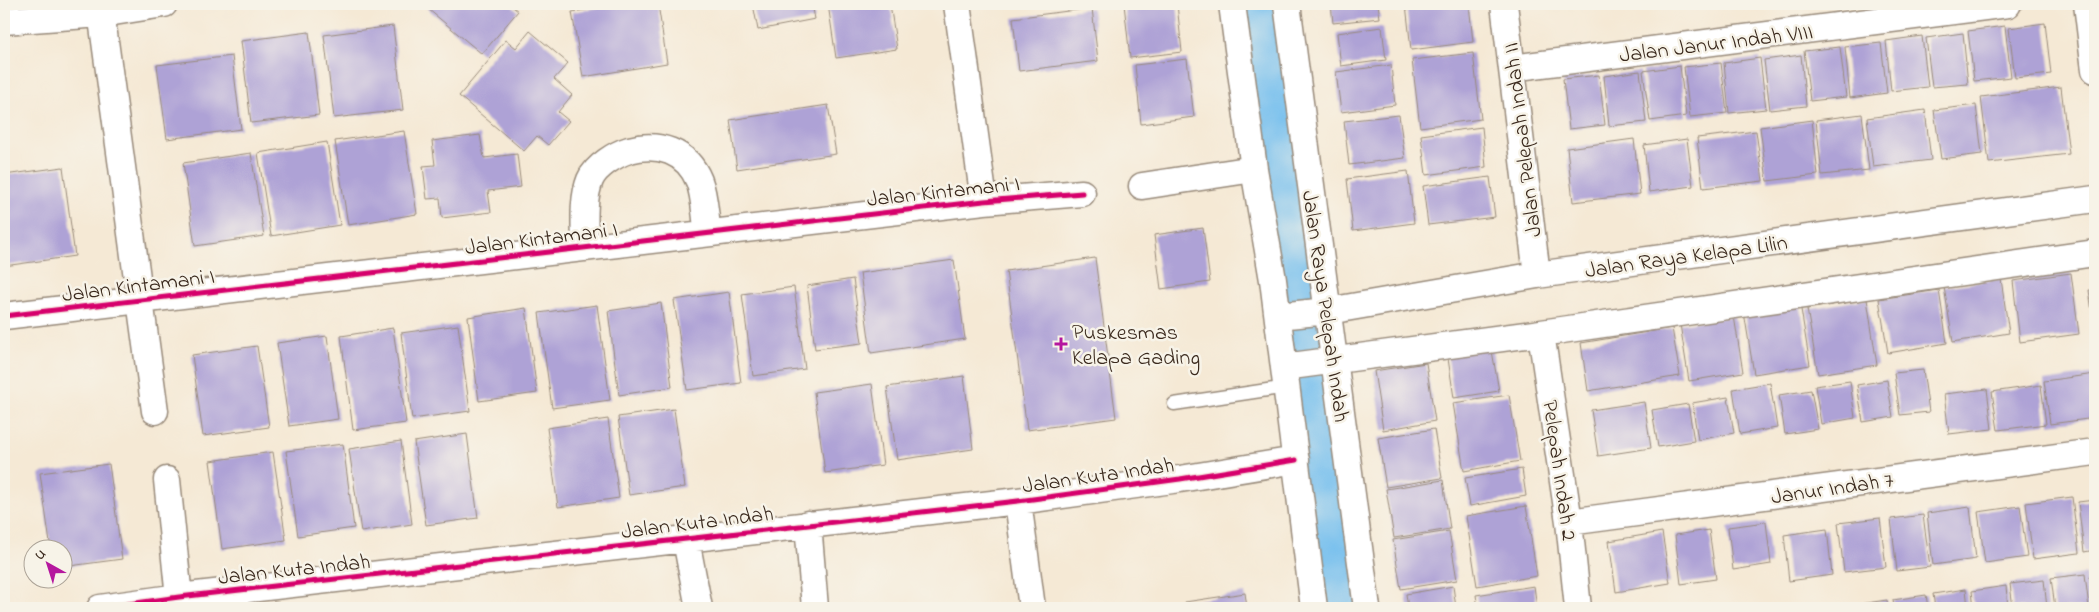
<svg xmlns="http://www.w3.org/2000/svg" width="2099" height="612" font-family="'Indie Flower',sans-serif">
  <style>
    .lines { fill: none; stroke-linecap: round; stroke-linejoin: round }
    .river { stroke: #76bfee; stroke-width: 54 }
    .building { fill: #aea2d6 }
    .service-casing { stroke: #988a7a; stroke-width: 15 }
    .minor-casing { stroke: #988a7a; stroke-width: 29 }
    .service { stroke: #fff; stroke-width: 12 }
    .minor { stroke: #fff; stroke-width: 26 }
    .cycleway-casing { stroke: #f7f3e8; stroke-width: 8 }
    .cycleway { stroke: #d6006c; stroke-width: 5 }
    .poi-dot { fill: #b5179e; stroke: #f7f3e8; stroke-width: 2 }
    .labels { text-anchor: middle; stroke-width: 5; stroke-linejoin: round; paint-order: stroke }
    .street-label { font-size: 22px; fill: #3b2a1e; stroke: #f7f3e8 }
    .poi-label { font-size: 22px; fill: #3b2a1e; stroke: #f7f3e8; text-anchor: start }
  </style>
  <rect width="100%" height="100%" fill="#f7f3e8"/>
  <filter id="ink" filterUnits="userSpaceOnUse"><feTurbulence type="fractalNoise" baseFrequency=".02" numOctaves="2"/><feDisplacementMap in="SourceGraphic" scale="10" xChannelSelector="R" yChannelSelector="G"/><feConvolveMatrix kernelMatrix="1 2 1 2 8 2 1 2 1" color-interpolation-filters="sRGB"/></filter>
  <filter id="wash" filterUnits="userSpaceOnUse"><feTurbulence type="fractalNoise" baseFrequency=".0096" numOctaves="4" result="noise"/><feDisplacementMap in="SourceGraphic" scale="20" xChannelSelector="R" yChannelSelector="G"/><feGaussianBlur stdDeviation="1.12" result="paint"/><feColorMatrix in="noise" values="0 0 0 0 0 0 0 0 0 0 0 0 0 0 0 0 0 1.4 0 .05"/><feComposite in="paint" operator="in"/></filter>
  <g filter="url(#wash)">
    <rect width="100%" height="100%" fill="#f5e9d5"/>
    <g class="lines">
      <path class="river" d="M1263 4 1339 608"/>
    </g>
    <g id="blocks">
      <path class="building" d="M422 4H509L518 11 482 54Z
        M621 4H658L667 63 583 77 572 12Z
        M753 4H812L815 19 758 30Z
        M828 4H890L897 49 836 58Z
        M1124 4H1177L1182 52 1130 58Z
        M1331 4H1378L1380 18 1333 23Z
        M1406 4H1469L1473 42 1411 50Z
        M1092 8 1098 61 1019 71 1013 18Z
        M2045 23 2051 74 2015 78 2009 28Z
        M393 26 403 110 334 118 324 35Z
        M2005 26 2011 77 1974 81 1968 31Z
        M1382 27 1386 60 1341 66 1337 33Z
        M530 31 568 63 554 79 572 95 558 112 569 121 548 145 537 136 524 151 459 96 506 40 516 48Z
        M309 32 319 115 251 123 241 41Z
        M1963 33 1968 84 1932 87 1926 38Z
        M1922 36 1928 87 1891 91 1886 41Z
        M1881 43 1887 93 1850 98 1845 47Z
        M1840 47 1846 97 1810 101 1804 51Z
        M1473 53 1481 119 1420 127 1412 60Z
        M1801 55 1806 106 1770 110 1764 60Z
        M232 56 241 129 167 139 157 65Z
        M1760 58 1766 109 1729 113 1724 63Z
        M1187 59 1194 117 1141 124 1135 65Z
        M1721 63 1727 113 1690 117 1684 67Z
        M1391 65 1395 105 1341 112 1336 72Z
        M1680 66 1686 116 1650 121 1643 71Z
        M1640 71 1646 122 1609 126 1604 76Z
        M1599 75 1605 125 1569 129 1563 79Z
        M2061 87 2069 154 1989 163 1981 97Z
        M828 105 836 154 737 169 730 120Z
        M1976 105 1982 154 1941 159 1934 110Z
        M1925 110 1931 160 1873 167 1867 118Z
        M1862 114 1869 170 1822 175 1816 120Z
        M1399 115 1405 158 1349 165 1344 121Z
        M1812 120 1818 175 1767 181 1760 127Z
        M1482 127 1486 167 1426 175 1421 135Z
        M404 131 417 214 348 225 335 141Z
        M1756 131 1763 181 1703 188 1697 138Z
        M480 135 484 158 517 154 521 187 488 191 491 212 442 218 440 198 427 199 423 166 435 165 432 141Z
        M1634 139 1640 194 1573 202 1567 148Z
        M1687 139 1693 186 1649 192 1644 145Z
        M327 142 340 225 271 236 258 153Z
        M251 153 264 236 195 246 183 163Z
        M63 167 75 256 4 266V175Z
        M1408 171 1414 223 1353 231 1347 179Z
        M1490 177 1495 217 1428 225 1423 186Z
        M1203 228 1210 282 1161 289 1154 235Z
        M1095 258 1116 418 1027 430 1006 271Z
        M954 260 965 339 871 353 860 273Z
        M2071 273 2079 334 2020 342 2013 281Z
        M853 279 862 343 815 349 807 286Z
        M2001 279 2009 333 1953 342 1944 287Z
        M794 287 805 369 753 376 742 294Z
        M1939 290 1947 343 1888 353 1879 299Z
        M2089 290H2095V327H2094Z
        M729 292 741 383 687 390 674 300Z
        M1867 299 1877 365 1818 374 1807 309Z
        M661 303 672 387 619 395 608 311Z
        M1800 303 1810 365 1754 374 1744 312Z
        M597 305 610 400 552 408 539 313Z
        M526 308 537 393 479 401 468 317Z
        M1734 316 1743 372 1689 381 1680 324Z
        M458 325 470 411 412 419 401 333Z
        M393 328 406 423 353 430 341 336Z
        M1672 328 1680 376 1588 391 1581 343Z
        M327 336 338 419 289 426 277 343Z
        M1491 345 1499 391 1454 398 1447 352Z
        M257 346 269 427 203 436 192 355Z
        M1426 363 1435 421 1383 430 1374 371Z
        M1923 370 1929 412 1900 415 1894 373Z
        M2095 374V418L2050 424 2044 381Z
        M964 376 973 449 897 460 887 387Z
        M1887 380 1893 417 1863 422 1857 385Z
        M1850 381 1855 418 1821 424 1815 386Z
        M1770 383 1777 428 1740 434 1733 389Z
        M872 384 883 465 825 473 814 392Z
        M2041 385 2046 424 1998 430 1992 392Z
        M1987 389 1992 429 1949 434 1944 394Z
        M1811 390 1818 429 1785 434 1779 395Z
        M1509 395 1520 461 1464 471 1453 403Z
        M1728 397 1734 433 1698 440 1692 403Z
        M1644 402 1651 448 1598 456 1591 410Z
        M1688 404 1694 441 1658 447 1652 410Z
        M674 409 685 487 629 495 618 417Z
        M608 419 619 498 558 507 547 428Z
        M1434 429 1442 478 1386 487 1378 438Z
        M467 434 478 518 426 525 414 442Z
        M401 441 412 524 361 532 349 449Z
        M343 444 354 528 298 536 286 451Z
        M273 452 286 540 222 549 210 461Z
        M109 464 122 559 62 567V550H51L40 473Z
        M1522 469 1526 496 1470 506 1465 478Z
        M1443 480 1450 529 1394 538 1386 489Z
        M2072 497 2079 553 2033 559 2026 503Z
        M2095 500V550L2084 552 2078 502Z
        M1526 506 1537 576 1477 586 1466 516Z
        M2020 506 2027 557 1985 563 1978 512Z
        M1970 507 1976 559 1933 565 1927 513Z
        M1923 515 1930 567 1897 571 1891 519Z
        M1880 518 1886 567 1844 572 1838 523Z
        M1766 522 1771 564 1733 570 1728 527Z
        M1827 529 1832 575 1789 581 1784 535Z
        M1709 530 1716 579 1681 584 1675 535Z
        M1449 531 1457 580 1401 589 1393 540Z
        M1662 532 1670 583 1616 592 1609 541Z
        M2085 574 2089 608H2055L2051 578Z
        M2090 577H2095V608H2094Z
        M2044 580 2047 608H2013L2010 584Z
        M1453 586 1456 608H1408L1406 594Z
        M1534 586 1537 608H1478L1476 595Z
        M2006 586 2008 608H1974L1972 591Z
        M1966 589 1968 608H1935L1933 594Z
        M1245 593 1247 608H1186L1185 602Z
        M1926 595 1928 608H1894L1893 600Z
        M1887 600 1888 608H1853L1852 605Z"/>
    </g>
  </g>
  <g filter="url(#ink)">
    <use href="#blocks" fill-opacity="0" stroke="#988a7a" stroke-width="1"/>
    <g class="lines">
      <defs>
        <path id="service" d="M1174 404 1287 387"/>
        <path id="minor" d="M100 4 155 411
          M957 4 984 201
          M1232 4 1254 169 1273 280 1314 608
          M1287 4 1367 608
          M1504 4 1537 275
          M2087 4 2095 70
          M4 21 101 14 164 4
          M1512 68 2008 4
          M1142 186 1254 169
          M585 248C585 226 582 200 590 180 596 166 616 154 629 150 658 142 687 151 699 181 705 196 705 217 708 233
          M4 316 984 201 1082 193
          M1278 316 1328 311 1537 275 2095 199
          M1541 333 1569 522 1578 608
          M1284 367 1541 333 2095 253
          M167 480 180 608
          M1018 501 1032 608
          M1569 522 2095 452
          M808 524 815 608
          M686 540 699 608
          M100 608 179 597 1018 501 1180 479 1296 460"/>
      </defs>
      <use href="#service" class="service-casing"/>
      <use href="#minor" class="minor-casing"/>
      <use href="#service" class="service"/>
      <use href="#minor" class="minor"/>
      <defs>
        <path id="cycleway" d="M4 316 984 201 1082 193
          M100 608 179 597 1018 501 1180 479 1296 460"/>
      </defs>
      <use href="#cycleway" class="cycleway-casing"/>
      <use href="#cycleway" class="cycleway"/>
    </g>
  </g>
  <path class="poi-dot" d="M1058.5 336.5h5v5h5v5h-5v5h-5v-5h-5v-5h5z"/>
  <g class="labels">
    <g class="street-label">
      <text transform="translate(1716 42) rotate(-7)" y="8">Jalan Janur Indah VIII</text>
      <text transform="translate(1521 140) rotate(-97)" y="8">Jalan Pelepah Indah II</text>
      <text transform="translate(943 190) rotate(-6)" y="8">Jalan Kintamani I</text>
      <text transform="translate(541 237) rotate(-7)" y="8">Jalan Kintamani I</text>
      <text transform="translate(1686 255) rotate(-8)" y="8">Jalan Raya Kelapa Lilin</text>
      <text transform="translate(138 284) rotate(-7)" y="8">Jalan Kintamani I</text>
      <text transform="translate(1327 306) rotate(82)" y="8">Jalan Raya Pelepah Indah</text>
      <text transform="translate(1561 470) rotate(82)" y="8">Pelepah Indah 2</text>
      <text transform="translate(1098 474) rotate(-8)" y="8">Jalan Kuta Indah</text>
      <text transform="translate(1832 487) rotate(-8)" y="8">Janur Indah 7</text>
      <text transform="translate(697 521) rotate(-7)" y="8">Jalan Kuta Indah</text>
      <text transform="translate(294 568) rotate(-6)" y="8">Jalan Kuta Indah</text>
    </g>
    <g class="poi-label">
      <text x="1072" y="339">Puskesmas<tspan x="1072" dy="25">Kelapa Gading</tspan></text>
    </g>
  </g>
  <rect width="2099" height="612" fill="none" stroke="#f7f3e8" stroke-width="20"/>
  <g transform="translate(48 564) rotate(321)"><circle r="24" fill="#f7f3e8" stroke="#aca397"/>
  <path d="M0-4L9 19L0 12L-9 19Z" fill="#b5179e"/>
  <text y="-8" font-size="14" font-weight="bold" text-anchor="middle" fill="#3b2a1e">U</text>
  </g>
</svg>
